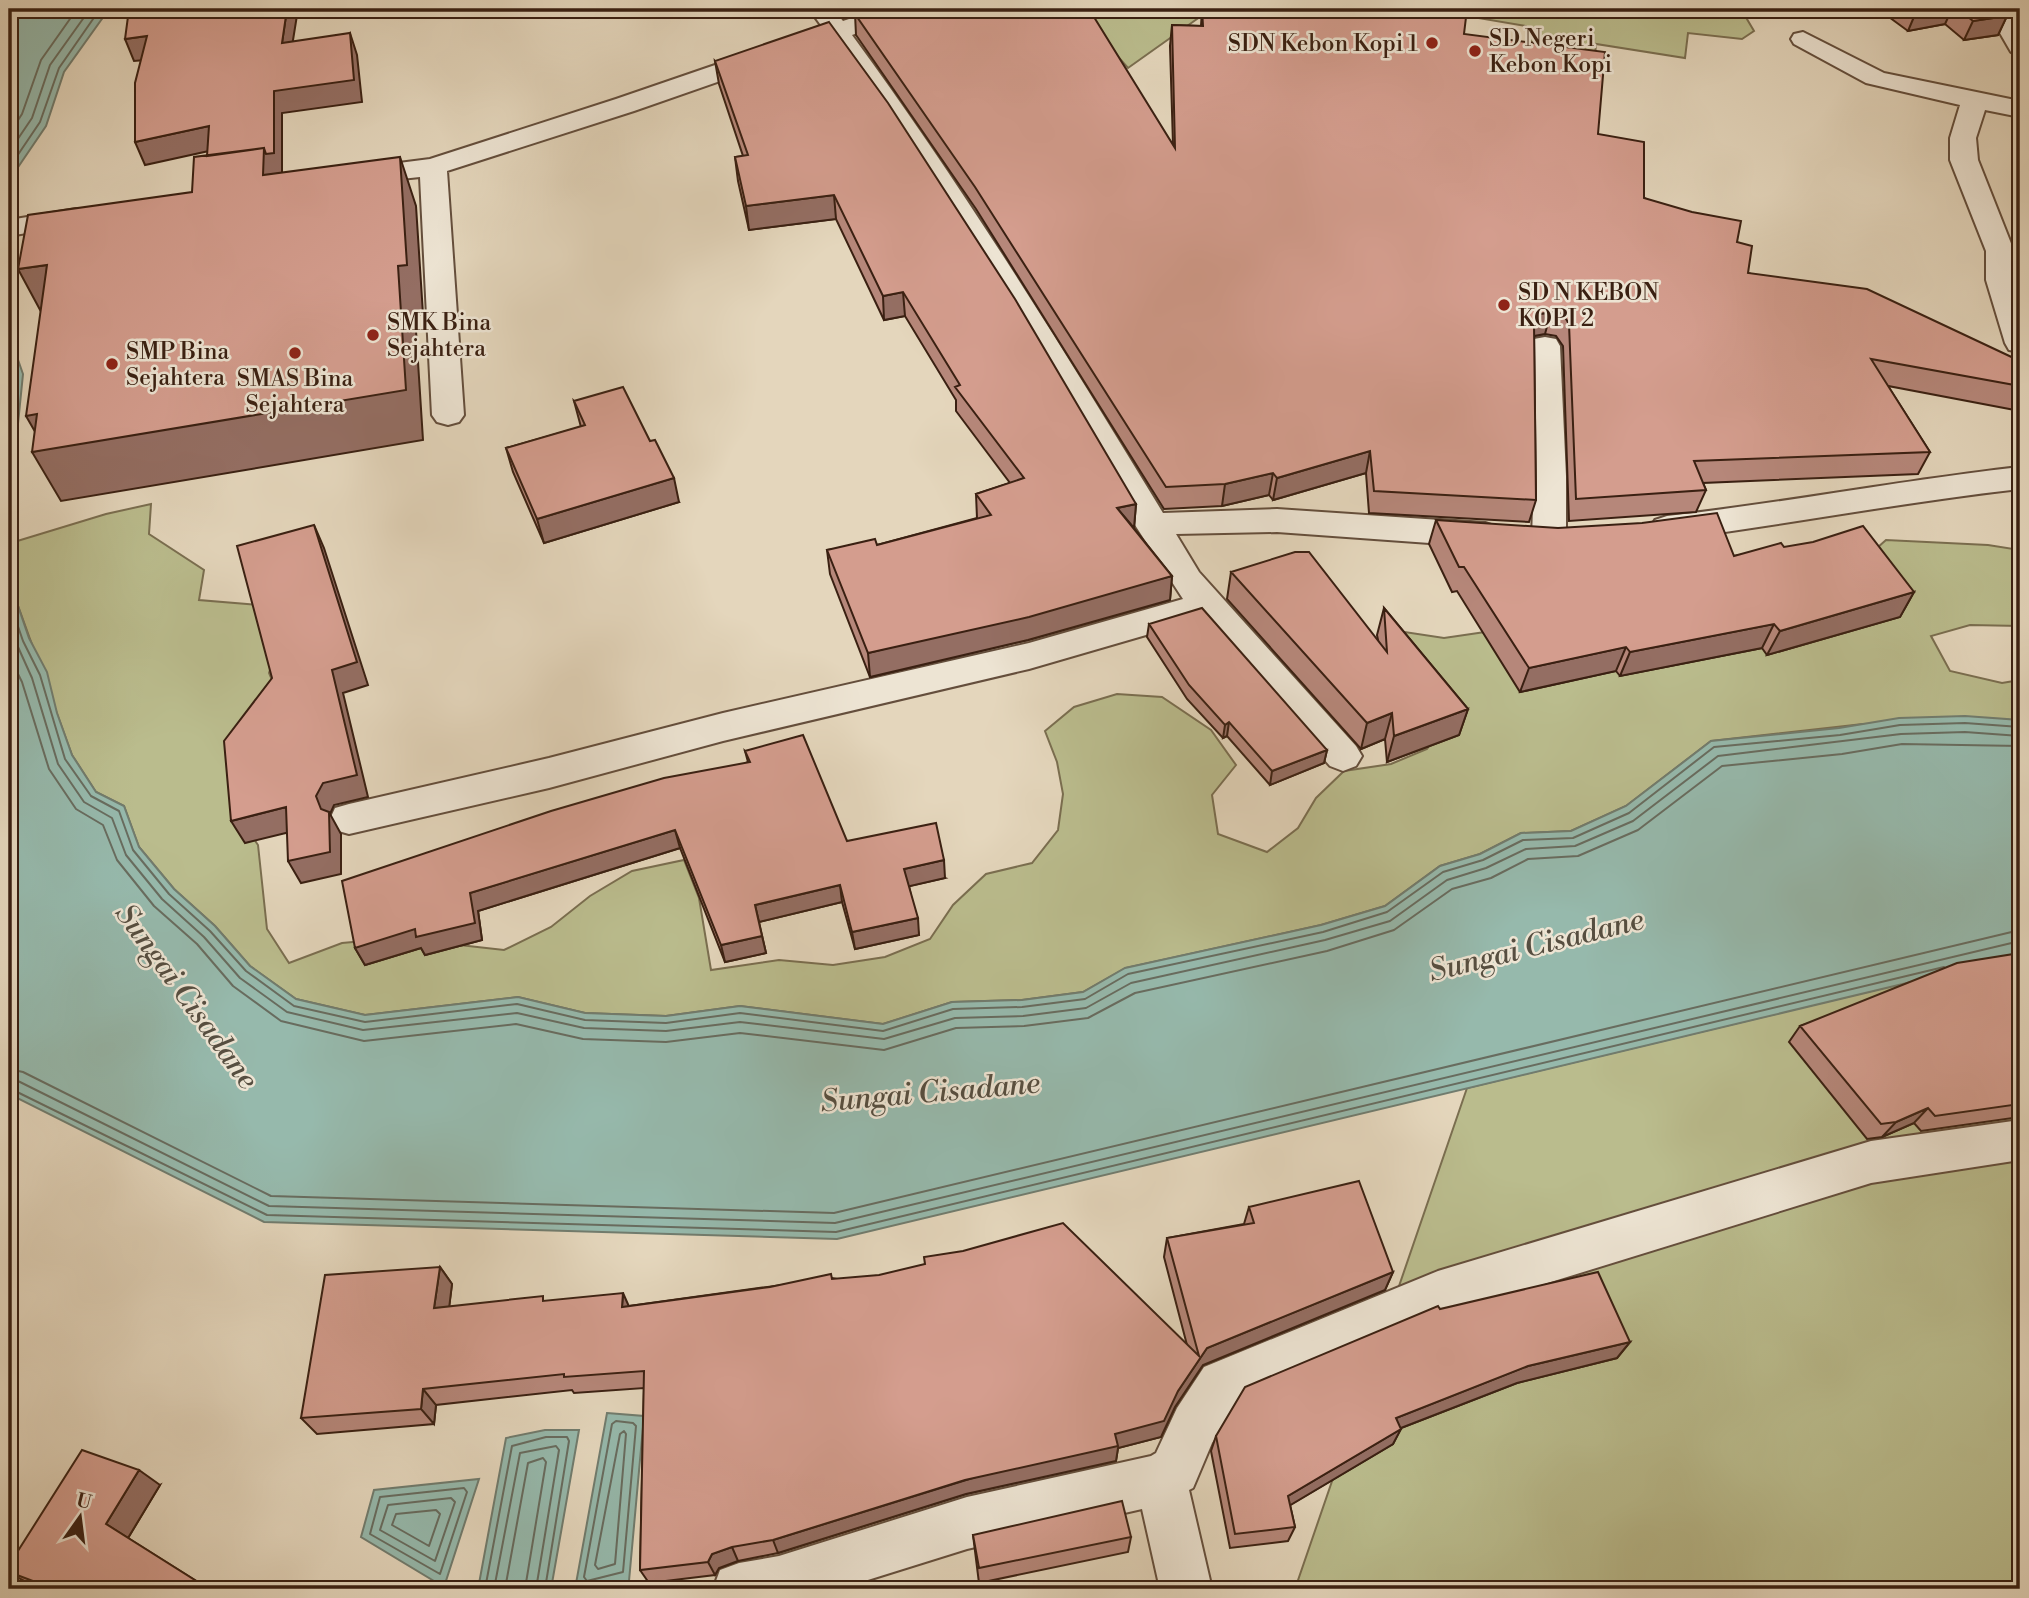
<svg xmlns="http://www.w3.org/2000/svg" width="2029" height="1598" font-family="'Libre Bodoni',serif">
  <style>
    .green { fill: #babc8d; stroke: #7a6e50; stroke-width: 2 }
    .water { fill: #96b9ac; stroke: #717c6e; stroke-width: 2 }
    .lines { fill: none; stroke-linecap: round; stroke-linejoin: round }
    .shore { stroke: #686c5f; stroke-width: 2 }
    .minor-casing { stroke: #644e3c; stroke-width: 4 }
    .minor { fill: #ede4d3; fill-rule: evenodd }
    .wall { fill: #b6877a; stroke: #3a2012; stroke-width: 2 }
    .shaded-wall { fill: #946e63; stroke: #3a2012; stroke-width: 2 }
    .building { fill: #d49d8e; stroke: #3a2012; stroke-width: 2 }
    .poi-dot { fill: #8f2418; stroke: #ede4d3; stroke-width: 2.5 }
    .labels { text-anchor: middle; stroke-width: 5; stroke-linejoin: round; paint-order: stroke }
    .far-poi-label { font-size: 23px; fill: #3a2012; stroke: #ede4d3; text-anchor: start }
    .water-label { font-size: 30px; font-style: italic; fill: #564e40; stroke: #ede4d3 }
  </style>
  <rect width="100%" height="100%" fill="#e4d6bc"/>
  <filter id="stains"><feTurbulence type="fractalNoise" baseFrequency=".00286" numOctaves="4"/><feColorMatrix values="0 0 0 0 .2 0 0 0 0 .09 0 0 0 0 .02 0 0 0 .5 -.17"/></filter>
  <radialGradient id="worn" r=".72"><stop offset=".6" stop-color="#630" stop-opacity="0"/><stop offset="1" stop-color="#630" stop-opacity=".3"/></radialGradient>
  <path class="green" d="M1015 9H1211L1128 68 1091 26Z
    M1471 9H1741L1754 31 1742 39 1688 33 1685 58 1596 44 1595 55 1529 41 1526 26 1472 17Z
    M151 504 149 534 204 570 199 600 282 607 280 640 269 673 282 703 237 814 258 845 267 929 289 963 342 943 397 938 504 950 551 927 590 896 632 871 684 860 699 898 711 970 779 960 833 965 885 957 930 939 953 905 986 874 1032 863 1058 830 1063 794 1057 762 1045 731 1074 707 1117 694 1162 697 1211 730 1236 765 1212 795 1218 834 1267 852 1298 828 1316 798 1344 771 1391 764 1427 749 1446 721 1398 631 1444 638 1485 632 1869 555 1886 540 1988 545 2020 550V626L1970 625 1931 636 1950 671 2002 683 2020 680V721L1863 724 1711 741 1626 806 1571 831 1521 833 1480 854 1440 866 1385 906 1321 925 1126 968 1083 992 1022 1000 952 1002 883 1024 740 1006 666 1016 585 1013 518 997 365 1015 296 999 250 966 215 926 174 889 139 847 124 806 96 792 72 755 17 603 14 542 106 514Z
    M1896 985 1914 1041 2020 1048V1589H1295L1467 1088Z"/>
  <path class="water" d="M9 9H109L64 72 46 126 10 179 9 208Z
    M9 329 15 339 16 354 23 374 11 493 17 603 29 638 47 672 57 713 72 755 96 792 124 806 139 847 174 889 215 926 250 966 296 999 365 1015 518 997 585 1013 666 1016 740 1006 883 1024 952 1002 1022 1000 1083 992 1125 968 1321 925 1385 906 1440 866 1480 854 1521 833 1571 831 1626 806 1711 741 1839 728 1899 718 1965 716 2020 720V956L837 1239 264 1222 9 1094Z
    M607 1413 644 1416 629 1581 575 1589Z
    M545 1430H579L551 1589H478L506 1438Z
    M479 1479 444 1587 361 1537 374 1490Z"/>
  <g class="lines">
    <path class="shore" d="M9 134 22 114 41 60 77 9
      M9 152 32 118 50 65 90 9
      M9 168 40 122 59 68 100 9
      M9 355 16 374 9 440
      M9 575 11 606 23 641 40 675 65 759 91 796 119 811 133 850 169 894 210 931 246 971 294 1006 365 1022 517 1004 585 1020 666 1023 740 1013 883 1031 953 1009 1022 1007 1085 999 1128 974 1323 932 1387 912 1443 872 1483 860 1523 840 1573 838 1629 813 1714 747 1840 735 1900 725 1965 723 2020 727
      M9 627 32 678 58 764 84 802 112 818 126 855 162 899 204 937 240 978 287 1012 363 1030 517 1013 584 1028 666 1031 740 1022 884 1039 955 1018 1023 1016 1086 1008 1131 983 1325 940 1390 921 1447 880 1486 868 1526 849 1575 846 1633 821 1718 756 1901 734 1965 732 2020 736
      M9 656 22 682 49 769 76 809 103 825 117 860 154 906 197 944 233 986 281 1021 364 1041 516 1024 583 1039 666 1042 740 1033 884 1050 956 1028 1024 1026 1088 1018 1135 993 1327 951 1394 930 1452 889 1491 878 1528 859 1578 856 1638 830 1722 766 1842 754 1902 744 2020 746
      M9 1069 23 1072 271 1196 834 1213 2020 930
      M9 1079 18 1081 269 1206 835 1223 2020 941
      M9 1088 267 1215 836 1232 1944 967
      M616 1421 633 1423 636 1426 623 1572 587 1581 584 1577 612 1424Z
      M624 1431 626 1434 615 1564 598 1569 595 1565 620 1434Z
      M464 1488 467 1492 440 1574 370 1534 380 1497Z
      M451 1498 455 1502 435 1561 380 1530 388 1505Z
      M436 1510 440 1514 429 1546 392 1525 396 1514Z
      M485 1589 512 1446 546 1437H567L569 1441 545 1589
      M494 1589 520 1453 556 1446 559 1450 536 1589
      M505 1589 528 1463 543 1458 546 1462 525 1589"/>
    <defs>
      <path id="minor" d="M879 9H914L911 14 852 35C964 188 1064 350 1163 513L1277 509 1485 523 1497 527 1502 535 1497 543 1485 547 1277 532 1176 534 1199 572 1356 746 1362 756 1356 766 1343 771 1330 766 1201 619 1029 669 723 741 549 788 349 834 335 830 330 819 335 808 349 804 549 758 723 713 1029 643 1183 599 1135 525 1017 322 892 126 832 42 634 111 447 171 464 415 459 422 448 425 437 422 432 415 420 177 354 184 344 182 340 176 344 170 430 159 616 99 823 28 815 17 818 12C831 9 835 11 843 21Z
        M1979 9H2004L2020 25V54L2011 52 2000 33Z
        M1803 32 1884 73 2020 101V117L1985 110 1976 138 1978 160 2014 251 2016 280 2020 295V352L2009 350 2005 343 1986 280V251L1950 160V138L1960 105 1866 83 1794 44 1791 39 1794 34Z
        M76 209 86 211 90 217 86 223 9 236V220Z
        M1545 337 1556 339 1560 346 1566 476V538L1561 546 1549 550 1537 546 1532 538 1534 476 1530 346 1534 339Z
        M2020 467V489C1902 502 1785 525 1667 540L1655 536 1650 528 1655 520 1667 516C1785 503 1902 480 2020 467Z
        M2020 1120V1160L1871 1183 1441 1316 1238 1401 1212 1443 1193 1488 1189 1490 1212 1589H1160L1142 1509 967 1549 839 1589H713L720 1570 739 1563 779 1556 967 1497 1151 1456 1156 1453 1177 1408 1204 1367 1438 1271 1871 1141Z"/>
    </defs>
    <use href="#minor" class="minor-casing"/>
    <use href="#minor" class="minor"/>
  </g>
  <path class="wall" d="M838 9H1020L1022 16 1173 144 1170 46 1172 25 1201 26 1202 9 1464 34 1598 134 1644 198 1737 242 1748 273 2020 361V411L1888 386 1930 452 1918 474 1703 483 1706 490 1696 512 1569 521 1563 346 1556 336 1545 334 1534 336 1536 500 1529 522 1369 513 1366 473 1273 500 1269 495 1222 506 1164 509 976 209 856 35 855 14 844 18Z
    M1878 9H2000L2007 16 1998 35 1964 40 1945 24 1908 31Z
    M715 61 1136 504 1134 528 1172 576 1170 600 1028 640 870 677 830 574 827 550 877 545 977 518 976 494 1010 483 956 411V400L905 316 884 320 836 219 749 230 738 181 735 157 743 156 719 84Z
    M574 401 679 502 544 543 513 472 506 448 581 427Z
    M1436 520 1734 556 1784 547 1914 592 1900 617 1767 655 1762 648 1620 676 1616 671 1520 692 1457 591 1452 592 1429 544Z
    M1231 572 1378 640 1377 635 1384 608 1468 709 1459 735 1387 762 1385 739 1361 749 1227 599Z
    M1149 624 1327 750 1324 763 1270 785 1227 736 1223 738 1187 699 1147 637Z
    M745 751 847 841 945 878 909 886 919 935 855 949 842 902 759 922 766 953 725 962 680 848 478 911 482 940 425 955 421 948 365 965 355 948 748 762Z
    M2020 953V1117L1921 1131 1914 1123 1882 1137 1867 1139 1789 1042 1800 1026Z
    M1249 1207 1393 1272 1385 1290 1203 1365 1175 1407 1161 1437 1118 1448 1116 1461 966 1494 778 1553 738 1561 719 1568 715 1575 649 1583 640 1570 644 1388 574 1393 572 1390 436 1405 434 1424 317 1434 301 1418 440 1267 452 1284 449 1307 546 1301 629 1306 832 1278 1187 1345 1164 1257 1167 1238 1244 1224Z
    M1440 1309 1630 1342 1617 1358 1517 1383 1401 1428 1393 1444 1290 1505 1295 1527 1288 1541 1230 1548 1211 1451 1216 1436Z
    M160 1485 128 1538 209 1589H43L30 1584 9 1573V1565Z
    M973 1535 1131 1537 1128 1552 979 1583Z"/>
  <path class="shaded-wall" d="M287 9H298L289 65 282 43Z
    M843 9H872L844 18Z
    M1935 9H1952L1945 24 1908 31 1916 12Z
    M2007 16 1998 35 1964 40 1973 21Z
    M350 33 357 55 362 102 282 113V176L216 185 264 148 274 91Z
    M147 36 156 59 134 61 125 39Z
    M209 126 218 149 145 165 135 142Z
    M400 157 416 206 423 314 415 315 423 440 61 501 32 452 45 449 26 416 398 266Z
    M834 195 836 219 749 230 746 206Z
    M47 265 45 319 18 269Z
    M903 292 905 316 884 320 883 296Z
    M1551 312 1545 334 1534 336V324L1540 314Z
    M1370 451 1366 473 1273 500 1277 478Z
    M1273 473 1269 495 1222 506 1225 484Z
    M674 478 679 502 544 543 537 519Z
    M1136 504 1134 528 1117 508Z
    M314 525 324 548 368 685 343 693 368 797 334 805 330 814 341 834V874L301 883 288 861 316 796 332 670Z
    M1172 576 1170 600 1028 640 870 677 868 653Z
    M1914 592 1900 617 1767 655 1780 631Z
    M1774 624 1762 648 1620 676 1630 652Z
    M1626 647 1616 671 1520 692 1529 668Z
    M1468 709 1459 735 1387 762 1394 736Z
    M1392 713 1385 739 1361 749 1367 723Z
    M1229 722 1227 736 1223 738 1225 725Z
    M1327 750 1324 763 1270 785 1272 771Z
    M286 807 298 830 245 843 231 821Z
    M675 830 680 848 478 911 482 940 425 955 421 948 365 965 355 948 470 893Z
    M944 860 945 878 906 887 904 869Z
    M840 885 842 902 759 922 755 905Z
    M918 918 919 935 855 949 852 932Z
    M762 936 766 953 725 962 721 945Z
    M1928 1108 1914 1123 1882 1137 1896 1122Z
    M440 1267 452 1284 447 1325 434 1308Z
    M1393 1272 1385 1290 1203 1365 1175 1407 1161 1437 1118 1448 1116 1461 966 1494 778 1553 773 1540 1115 1434 1178 1391 1207 1348Z
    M623 1293 631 1311 622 1307Z
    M1630 1342 1617 1358 1517 1383 1388 1433 1396 1418 1528 1366Z
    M423 1389 436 1405 434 1424 421 1409Z
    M1401 1429 1393 1444 1282 1510 1288 1496Z
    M139 1470 160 1485 128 1538 106 1524Z
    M732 1547 738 1561 719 1568 715 1575 708 1562 712 1554Z"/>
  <path class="building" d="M129 9H287L282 43 350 33 354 80 274 91V153L266 154 264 148 207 156 209 126 135 142V83L147 36 125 39Z
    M871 9H1020L1022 16 1075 9H1089L1175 148 1172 25 1203 26 1202 9H1467L1464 34 1605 52 1598 134 1644 142V198L1692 212 1741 221 1737 242 1752 246 1748 273 1867 289 2020 361V386L1871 359 1930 452 1694 461 1706 490 1576 499 1569 324 1563 314 1551 312 1540 314 1534 324 1536 500 1374 491 1370 451 1277 478 1273 473 1225 484 1166 487 975 187 855 14Z
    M1911 9H1935L1916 12Z
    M1958 9H2000L2007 16 1973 21Z
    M829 22 888 103 1015 299 1136 504 1117 508 1172 576 1029 617 868 653 827 550 875 539 877 545 991 515 976 494 1024 478 955 387 960 385 903 292 883 296 834 195 746 206 735 157 748 155 715 61Z
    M264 148 263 175 400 157 407 265 398 266 406 390 32 452 37 414 26 416 47 265 18 269 28 215 192 192 194 157Z
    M623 387 650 441 655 440 674 478 537 519 506 448 585 425 574 401Z
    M1717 513 1734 556 1781 543 1784 547 1813 542 1863 526 1914 592 1780 631 1774 624 1630 652 1626 647 1529 668 1464 567H1459L1436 520 1558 528 1642 523Z
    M314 525 357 662 332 670 357 775 323 783 316 796 321 809 329 812 330 852 288 861 286 807 231 821 224 741 272 678 237 546Z
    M1295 552H1309L1387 652 1384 608 1468 709 1394 736 1392 713 1367 723 1231 572Z
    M1202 608 1327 750 1272 771 1229 722 1225 725 1189 685 1149 624Z
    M803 735 847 841 936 823 944 860 904 869 918 918 852 932 840 885 755 905 762 936 721 945 675 830 470 893 475 923 416 937 415 929 355 948 342 881 551 811 664 778 750 762 745 751Z
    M2020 953V1104L1935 1116 1928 1108 1896 1122 1881 1124 1800 1026 1957 963Z
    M1359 1181 1393 1272 1207 1348 1178 1391 1164 1421 1115 1434 1118 1446 965 1480 773 1540 732 1547 712 1554 708 1562 640 1570 644 1371 564 1377V1374L423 1389 421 1409 301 1418 325 1275 440 1267 434 1308 543 1296V1301L623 1293 622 1307 770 1287 831 1274 832 1279 879 1275 925 1264 924 1257 963 1251 1063 1223 1199 1356 1167 1238 1254 1223 1249 1207Z
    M1598 1272 1630 1342 1528 1366 1396 1418 1401 1429 1288 1496 1295 1527 1235 1534 1216 1436 1245 1387 1438 1306 1440 1309Z
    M82 1450 139 1470 106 1524 209 1589H54L9 1572V1565Z
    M1122 1501 1131 1537 979 1568 973 1535Z"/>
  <g class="poi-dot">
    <circle cx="1432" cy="43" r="7"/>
    <circle cx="1475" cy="51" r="7"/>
    <circle cx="1504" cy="305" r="7"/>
    <circle cx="373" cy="335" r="7"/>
    <circle cx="295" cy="353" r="7"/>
    <circle cx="112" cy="364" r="7"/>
  </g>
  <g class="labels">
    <g class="far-poi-label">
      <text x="1489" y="46">SD Negeri<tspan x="1489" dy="26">Kebon Kopi</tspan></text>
      <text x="1418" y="51" text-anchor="end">SDN Kebon Kopi 1</text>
      <text x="1518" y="300">SD N KEBON<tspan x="1518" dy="26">KOPI 2</tspan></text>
      <text x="387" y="330">SMK Bina<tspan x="387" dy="26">Sejahtera</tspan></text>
      <text x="126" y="359">SMP Bina<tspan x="126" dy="26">Sejahtera</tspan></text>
      <text x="295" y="386" text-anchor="middle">SMAS Bina<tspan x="295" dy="26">Sejahtera</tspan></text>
    </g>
    <g class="water-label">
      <text transform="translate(1536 945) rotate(-14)" y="10">Sungai Cisadane</text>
      <text transform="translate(187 996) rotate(54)" y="10">Sungai Cisadane</text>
      <text transform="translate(930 1092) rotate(-5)" y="10">Sungai Cisadane</text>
    </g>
  </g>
  <rect width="2029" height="1598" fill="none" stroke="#e4d6bc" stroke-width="35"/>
  <rect x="10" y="10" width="2008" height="1577" fill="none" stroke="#3a2012" stroke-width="3.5"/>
  <rect x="18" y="18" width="1994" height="1563" fill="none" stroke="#3a2012" stroke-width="2"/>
  <g transform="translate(80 1517) rotate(14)" stroke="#ede4d3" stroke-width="5" paint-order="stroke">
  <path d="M0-5L12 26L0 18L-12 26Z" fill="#3a2012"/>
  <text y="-10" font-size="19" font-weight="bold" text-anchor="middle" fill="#3a2012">U</text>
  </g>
  <rect width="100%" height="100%" filter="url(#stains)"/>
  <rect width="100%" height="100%" fill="url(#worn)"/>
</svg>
